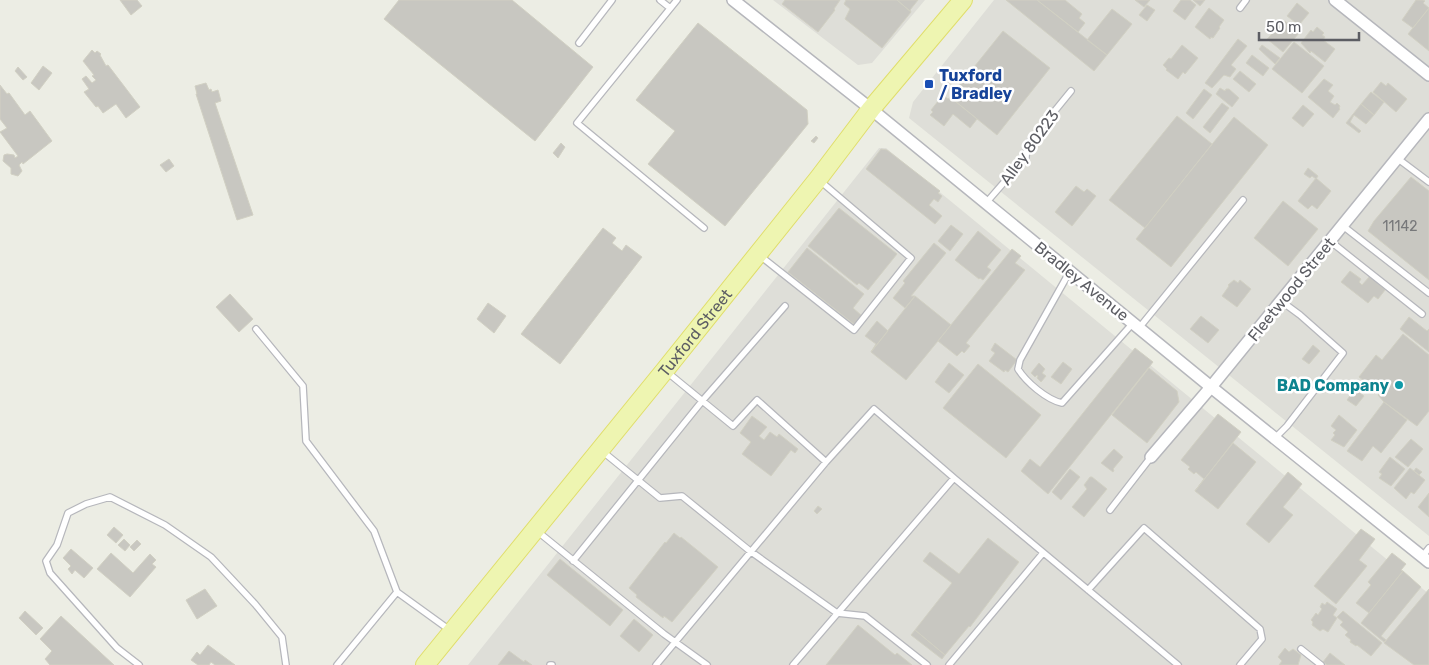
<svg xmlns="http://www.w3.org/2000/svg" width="1429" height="665" font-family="Rubik,sans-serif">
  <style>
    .industrial { fill: #deded8 }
    .building { fill: #c8c7c1; stroke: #d1d0c3 }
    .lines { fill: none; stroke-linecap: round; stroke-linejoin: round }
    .service-casing { stroke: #b6b7bc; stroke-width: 8 }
    .minor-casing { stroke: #b6b7bc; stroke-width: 14 }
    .primary-casing { stroke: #e0de6a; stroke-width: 20 }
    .service { stroke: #fff; stroke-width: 5.5 }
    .minor { stroke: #fff; stroke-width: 11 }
    .primary { stroke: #eef5b1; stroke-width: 18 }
    .transit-dot { fill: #1a4fb4; stroke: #fff; stroke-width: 2 }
    .culture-dot { fill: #0f9aa8; stroke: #fff; stroke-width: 2 }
    .labels { text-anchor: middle; stroke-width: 5; stroke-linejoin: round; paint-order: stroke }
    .number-label { font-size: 14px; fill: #77787a }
    .transit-label { font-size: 16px; font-weight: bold; fill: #164399; stroke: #fff; text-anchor: start }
    .street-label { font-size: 16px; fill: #5c5d63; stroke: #fff }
    .culture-label { font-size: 16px; font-weight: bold; fill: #0d838f; stroke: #fff; text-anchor: end }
  </style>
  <rect width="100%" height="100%" fill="#ecede4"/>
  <path class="industrial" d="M773 0H925L872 63 858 65Z
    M994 0H1429V536L909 118 913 102Z
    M879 148H886L1429 594V665H468Z"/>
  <path class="building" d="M120 0H137L142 6 131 15Z
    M399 0H512L593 67 535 141 384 19Z
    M785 0H840L834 9 835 10 818 32 782 4Z
    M846 0H897L911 12 882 48 845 19 850 9 844 4Z
    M897 0H918L910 10 911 12Z
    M1006 0H1037L1107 55 1094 71Z
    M1037 0H1065L1082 14 1079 18 1085 23 1078 32Z
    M1135 0H1150L1144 7Z
    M1181 0H1190L1196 5 1185 20 1173 11Z
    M1193 0H1205L1200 6Z
    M1416 0H1423L1425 1 1423 3 1429 8 1413 28 1402 20Z
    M1297 3 1309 13 1299 25 1287 16Z
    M1147 5 1155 10 1147 21 1139 15Z
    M1209 8 1224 20 1219 27 1220 28 1213 38 1211 37 1210 39 1195 27Z
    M1429 8V51L1408 34Z
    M1112 9 1132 24 1107 55 1087 40Z
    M1285 21 1299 33 1283 52 1267 39Z
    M698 23 807 110 808 124 725 226 648 164 675 131 636 100Z
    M1317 27 1324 33 1322 35 1325 37 1323 40 1335 49 1325 62 1311 51 1310 53 1301 43 1311 30 1313 32Z
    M1003 31 1050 68 997 135 950 97Z
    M1238 39 1247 46 1231 65 1236 69 1230 77 1224 75 1212 88 1205 83Z
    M1294 42 1324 66 1302 93 1272 69Z
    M1182 45 1198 58 1185 74 1183 72 1178 79 1166 70 1167 69 1163 65 1169 58 1171 59Z
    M1262 45 1280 58 1275 64 1259 49Z
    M92 50 95 53 97 51 101 54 100 55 106 66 108 65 140 107 126 118 116 104 103 113 98 106 96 107 84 92 89 89 82 79 86 76 92 83 96 80 92 76 94 75 83 61Z
    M1252 55 1269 68 1263 76 1246 63Z
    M43 66 52 73 39 90 31 83Z
    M18 67 27 77 23 80 15 71Z
    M1240 71 1256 84 1249 92 1233 79Z
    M1324 79 1333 85 1328 91 1334 96 1330 102 1335 105 1337 103 1340 106 1339 108 1340 109 1333 118 1308 97Z
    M1381 82 1386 86 1388 83 1407 99 1396 112 1373 92Z
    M206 83 209 90 211 89 212 92 218 90 221 101 215 103 253 215 237 220 196 94H197L195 86Z
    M0 85 7 94 9 93 25 115 30 111 52 141 23 164 22 162 19 165 22 171 18 176 11 174V168L3 161 4 155 7 154 14 155 15 158 18 156 0 132 7 128 0 119Z
    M1220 88 1225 91 1226 89H1229L1239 98 1232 107 1216 94Z
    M1204 89 1212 95 1193 119 1186 113Z
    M1371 92 1384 102 1374 115 1361 104Z
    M943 95 948 99 950 97 977 119 970 128 953 114 944 126 930 115 933 112 931 110Z
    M1222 103 1229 108 1210 133 1203 127Z
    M1361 104 1374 115 1366 124 1354 115 1350 122 1361 131 1359 133 1346 123Z
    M1303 105 1314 114 1303 127 1292 118Z
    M1177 116 1212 144 1145 228 1109 200Z
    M1234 117 1268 145 1171 267 1136 239Z
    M816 136 818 138 814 143 811 141Z
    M561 143 565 147 558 158 553 153Z
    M881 149 887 150 940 191 938 193 942 196 938 202 934 199 929 205 942 216 935 224 866 169Z
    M169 159 174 166 166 172 160 165Z
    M1308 168 1318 176 1316 179 1312 176 1310 178 1304 174Z
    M1411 177 1429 191V280L1368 231 1374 221Z
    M1316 178 1331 191 1317 209 1312 205 1308 209 1298 201Z
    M1076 186 1084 192 1087 189 1096 196 1072 226 1055 212Z
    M1283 201 1318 229 1288 266 1254 238Z
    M839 208 897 254 868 290 859 283 857 285 808 246Z
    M951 225 963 234 950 251 938 241Z
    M603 228 616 238 612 243 622 251 626 245 642 257 560 364 521 334Z
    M978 231 1001 250 987 267 991 270 983 280 980 278 979 279 955 260Z
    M934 243 946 253 911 296H915L905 308 893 298 905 283 903 281Z
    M807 248 864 294 853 308 862 316 855 325 788 272Z
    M1012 249 1021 256 1015 263 1025 270 966 343 970 346 964 353 962 351 957 356 938 341Z
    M1350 271 1361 279 1359 282 1362 285 1370 276 1385 290 1378 299 1374 296 1368 303 1341 282Z
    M1234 280 1238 283 1240 280 1251 289 1237 307 1222 296 1229 286 1228 285Z
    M230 294 253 319 239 332 216 307Z
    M915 296 951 325 906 380 871 352Z
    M488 303 506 316 494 333 477 319Z
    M1201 316 1219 330 1208 343 1190 329Z
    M1409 317 1427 331 1429 329V352L1400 329Z
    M877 321 888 331 871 352 876 344 865 336Z
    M1403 334 1429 355V411L1417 426 1384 402 1378 395 1380 393 1359 377 1376 355 1382 360Z
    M995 343 1017 360 1008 372 1005 370 1004 372 989 361 995 353 991 350Z
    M1313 345 1320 351 1309 364 1302 359Z
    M1135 348 1153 362 1048 494 1021 471 1030 459 1040 467Z
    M1063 362 1072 369 1061 384 1051 377Z
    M949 363 964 375 949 393 935 382Z
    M1039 363 1045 369 1042 373 1046 376 1041 382 1037 378 1038 376 1037 375 1035 377 1031 373Z
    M978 364 1041 415 1006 458 943 408Z
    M1149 368 1177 391 1179 402 1147 443 1112 415Z
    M1355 389 1364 396 1356 406 1347 400Z
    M1384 402 1407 420 1381 453 1373 446 1362 461 1347 451Z
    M1218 414 1241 432 1195 491 1204 479 1196 472 1194 474 1188 469 1190 467 1181 460Z
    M1339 415 1357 430 1344 447 1331 440 1335 435 1333 433 1336 430 1331 426Z
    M752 416 767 427 759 436 764 440 770 432 777 437 779 434 798 449 795 453 791 450 771 476 742 454 751 442 740 433Z
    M1411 439 1423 449 1408 467 1395 457Z
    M1233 443 1256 462 1218 509 1195 491Z
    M1114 449 1123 457 1113 469 1114 470 1113 472 1101 463Z
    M1390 457 1405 469 1391 486 1379 478 1382 474 1379 472Z
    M1410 468 1425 480 1414 494 1411 492 1406 499 1394 488Z
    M1416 468 1422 472 1419 475 1414 471Z
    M1070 469 1080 477 1061 500 1052 492Z
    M1288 472 1302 484 1283 507 1293 515 1269 543 1246 524Z
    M1090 477H1092L1107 489 1084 517 1072 507 1087 489 1084 485Z
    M1429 493V517L1418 507Z
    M818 506 822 509 817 514 814 511Z
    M114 527 123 535 116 543 107 535Z
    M1361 529 1375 539 1359 560 1367 566 1336 604 1314 586Z
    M674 533 680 538 681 537 718 567 672 622 664 616 663 618 636 597 637 595 629 588 665 542 666 543Z
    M988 538 1019 562 970 627 969 626 945 655 915 630 952 583 923 561 930 552 959 574Z
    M124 539 130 545 125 551 118 545Z
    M137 540 141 544 134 551 130 547Z
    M71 549 93 568 84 578 75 570 72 574 68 569 71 566 63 558Z
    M111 553 133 573 150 554 156 560 152 564 156 567 130 597 97 569Z
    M1392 553 1406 564 1401 570 1403 571 1369 613 1356 603 1371 585 1368 582Z
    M560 559 623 610 610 626 547 575Z
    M1403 571 1421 587 1381 636 1386 640 1384 642 1361 623Z
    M205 589 217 606 197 619 186 600Z
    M1429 589V665H1414L1384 643Z
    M1327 602 1337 609 1333 615 1337 618 1328 632 1323 629 1320 631 1312 625 1313 622 1311 620 1316 613 1318 615 1322 609 1320 607 1322 603 1325 605Z
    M25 611 43 628 36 635 19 618Z
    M1343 611 1382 643 1371 656 1357 645 1356 646 1350 642 1351 640 1345 635 1348 632 1340 625 1343 622 1337 617Z
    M61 616 114 665H50L45 659 52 651 40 639Z
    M634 619 653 635 639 652 620 636Z
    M858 625 895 655 897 653 912 665H826Z
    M915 630 945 655 942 659 911 635Z
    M208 645 235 665H215L211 662 209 665H198L191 660 197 652 200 655Z
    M1285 648 1289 652 1293 649 1301 655 1298 665H1279L1282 661 1278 657Z
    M509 651 524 662 525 660 532 665H498Z
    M1330 653 1345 665H1327L1323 662Z"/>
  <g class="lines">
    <defs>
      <path id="service" d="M660 0 670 8
        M677 0 577 123 704 228
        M1240 8 1246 0
        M579 43 612 0
        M1397 158 1429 182
        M986 203 1026 157 1027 145 1071 91
        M1343 226 1429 293
        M1330 241 1422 314
        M759 255 854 330 911 258 819 180
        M1070 271 1020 360 1018 369C1026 382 1047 400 1062 403L1133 323
        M1139 328 1243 200
        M256 329 303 386 306 441 374 531 397 592
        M1275 438 1287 426 1343 353 1300 315 1281 301
        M602 451 660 498 682 496 750 551 837 613 865 616 927 665
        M826 462 874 409 954 478
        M1110 510 1151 457
        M537 531 664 634 707 665
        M1422 557 1429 548
        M573 561 703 400 785 306
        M1088 590 1144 528 1260 629 1262 639 1240 665
        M1301 649 1321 665
        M139 665 117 648 50 573 46 561 57 545 68 513 86 504 110 497 165 525 211 557 255 604 282 637 286 665
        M337 665 397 592 451 631
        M550 665H552
        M656 665 826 462 757 400 733 426 667 372
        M793 665 954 478 1178 665
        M949 665 1043 553"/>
      <path id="minor" d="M733 0 871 109 1211 387 1429 562
        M1335 0 1429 75
        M1151 457 1211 387 1429 119"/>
      <g id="primary">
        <path id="s1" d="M425 665 665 370 818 179 871 109 963 0"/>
      </g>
    </defs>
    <use href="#service" class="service-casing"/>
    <use href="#minor" class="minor-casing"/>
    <use href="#primary" class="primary-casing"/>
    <use href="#service" class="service"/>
    <use href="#minor" class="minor"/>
    <use href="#primary" class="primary"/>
  </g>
  <rect class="transit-dot" x="924" y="79" width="10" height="10" rx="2.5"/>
  <circle class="culture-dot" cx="1399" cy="385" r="5"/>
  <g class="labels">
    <g class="number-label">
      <text x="1400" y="231">11142</text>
    </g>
    <g class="transit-label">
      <text x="939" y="81">Tuxford<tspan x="939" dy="18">/ Bradley</tspan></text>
    </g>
    <g class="street-label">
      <text transform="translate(1029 147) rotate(-54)" y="6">Alley 80223</text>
      <text transform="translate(1082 281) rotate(39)" y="6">Bradley Avenue</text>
      <text transform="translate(1291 289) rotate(-51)" y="6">Fleetwood Street</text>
      <text dy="6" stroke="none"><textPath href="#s1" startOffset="428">Tuxford Street</textPath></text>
    </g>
    <g class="culture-label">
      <text x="1389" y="391">BAD Company</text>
    </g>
  </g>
  <path d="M1259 32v8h100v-8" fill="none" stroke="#5c5d63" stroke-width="2.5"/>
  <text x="1266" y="32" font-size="15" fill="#5c5d63" stroke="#ffffff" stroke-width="4" paint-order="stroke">50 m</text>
</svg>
